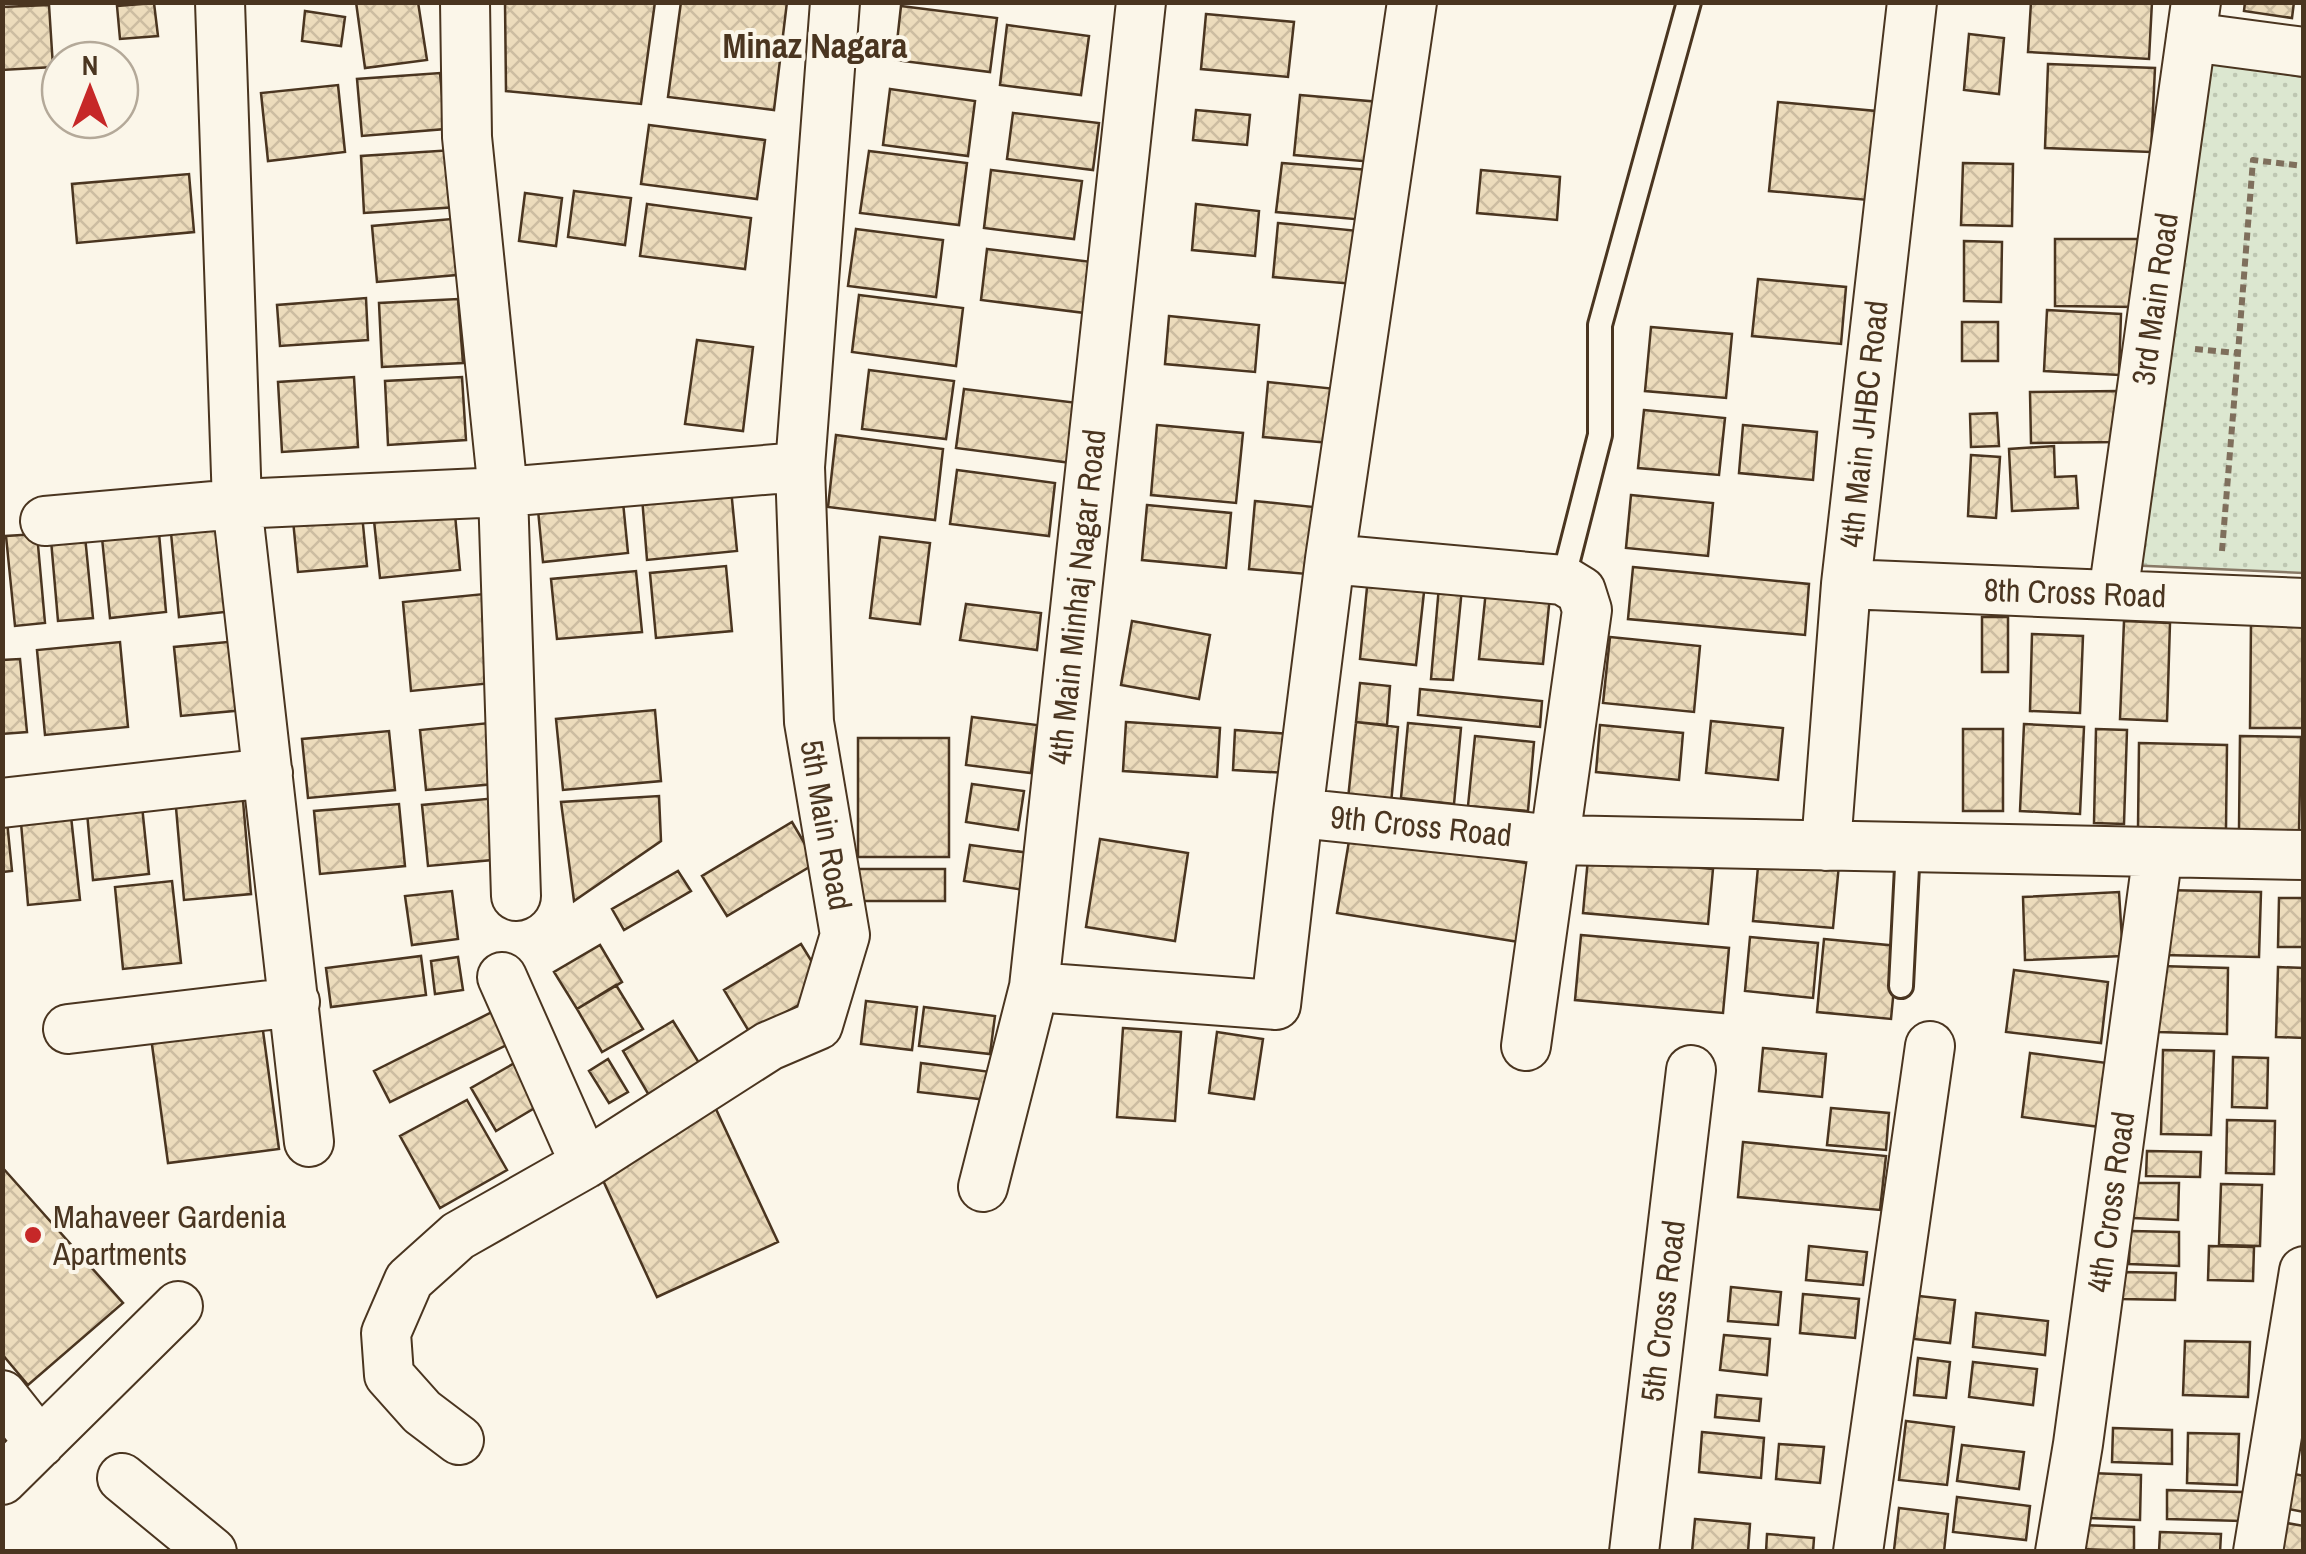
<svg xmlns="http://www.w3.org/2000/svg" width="2306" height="1554" font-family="'Archivo Narrow',sans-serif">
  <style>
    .park { fill: url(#park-dots); stroke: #887966; stroke-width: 2.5 }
    .building { fill: url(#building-cross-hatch); stroke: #4a3520; stroke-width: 2.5 }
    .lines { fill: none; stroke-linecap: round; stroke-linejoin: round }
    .lane-casing { stroke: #4a3520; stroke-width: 28 }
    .street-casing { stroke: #4a3520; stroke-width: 52 }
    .path { stroke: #7f6f5c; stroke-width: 6; stroke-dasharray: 8 5; stroke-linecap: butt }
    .lane { stroke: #fbf6e9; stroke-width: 22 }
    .street { stroke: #fbf6e9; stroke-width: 48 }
    .poi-dot { fill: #c62828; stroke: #fbf6e9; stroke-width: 4 }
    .labels { text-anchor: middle; stroke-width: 8; stroke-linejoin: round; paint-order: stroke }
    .street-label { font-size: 32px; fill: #4a3520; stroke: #fbf6e9 }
    .poi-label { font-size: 32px; fill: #4a3520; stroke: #fbf6e9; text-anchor: start }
    .neighbourhood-label { font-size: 35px; font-weight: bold; fill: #4a3520; stroke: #fbf6e9 }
  </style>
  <defs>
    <pattern id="park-dots" width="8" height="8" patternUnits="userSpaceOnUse" patternTransform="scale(2.5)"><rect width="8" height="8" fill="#dce7d0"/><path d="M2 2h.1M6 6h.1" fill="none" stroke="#bec7b2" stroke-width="1.8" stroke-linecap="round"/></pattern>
    <pattern id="building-cross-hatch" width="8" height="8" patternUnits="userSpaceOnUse" patternTransform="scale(2.5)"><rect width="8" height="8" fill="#ecdcbc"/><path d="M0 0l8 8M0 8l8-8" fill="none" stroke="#ccbda1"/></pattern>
  </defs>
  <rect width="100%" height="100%" fill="#fbf6e9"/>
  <path class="park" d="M2209 61 2303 77V573L2126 565Z"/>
  <path class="building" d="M356 2H418L427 60 365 68Z
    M505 2H655L641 104 506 91Z
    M681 2H787L774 110 668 97Z
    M2031 2H2152L2149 59 2028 52Z
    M2245 2H2294L2292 18 2244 11Z
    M154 3 158 36 120 39 117 6Z
    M49 5 53 67 2 70V7Z
    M901 6 997 18 990 72 895 60Z
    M305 11 345 17 341 46 302 41Z
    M1206 14 1294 22 1288 77 1201 69Z
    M1007 25 1089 36 1081 95 1000 85Z
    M1969 34 2004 38 1999 94 1964 90Z
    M2048 64 2155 68 2151 152 2045 148Z
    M440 73 445 129 362 136 357 79Z
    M338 85 345 152 268 161 261 93Z
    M890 89 975 101 968 156 883 145Z
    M1300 95 1391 103 1385 163 1294 155Z
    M1778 102 1876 111 1868 200 1769 191Z
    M1196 110 1250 115 1247 145 1193 140Z
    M1013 113 1099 123 1093 170 1007 159Z
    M649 125 765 140 757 199 641 184Z
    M453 150 458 207 364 213 361 156Z
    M869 151 967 163 959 225 860 213Z
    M1282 163 1369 170 1365 220 1276 212Z
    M1963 163 2013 164 2012 226 1961 225Z
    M991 170 1082 181 1074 239 984 228Z
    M1481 170 1560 177 1557 220 1477 213Z
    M189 174 194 232 77 243 72 184Z
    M574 191 631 198 625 245 568 237Z
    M525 193 562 198 556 246 519 241Z
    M647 204 751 218 745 269 640 256Z
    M1196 204 1259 211 1255 256 1192 250Z
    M463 218 468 274 377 282 372 226Z
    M1278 223 1359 231 1354 284 1273 277Z
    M856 229 943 240 936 297 848 286Z
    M2055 239H2138L2137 307 2055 306Z
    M1964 241 2002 242 2001 302 1964 301Z
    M987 249 1092 262 1085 313 981 300Z
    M1758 279 1846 287 1841 344 1752 336Z
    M859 295 963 308 956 366 852 352Z
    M366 298 368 340 280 346 277 305Z
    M458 299 463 363 382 367 379 303Z
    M2047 310 2121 314 2119 375 2044 371Z
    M1169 316 1259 325 1255 372 1165 364Z
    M1962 322H1998V361H1962Z
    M1651 327 1732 334 1726 398 1645 391Z
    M697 340 753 347 743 431 685 424Z
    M869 370 954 381 946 439 862 429Z
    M354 377 358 447 282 452 278 382Z
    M462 377 466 440 388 445 385 381Z
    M1268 382 1346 390 1341 444 1263 437Z
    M964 389 1086 404 1079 464 956 448Z
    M2119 391V442L2031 443 2030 392Z
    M1644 410 1725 418 1719 475 1638 468Z
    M1997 413 1999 446 1971 447 1970 414Z
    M1157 425 1243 433 1236 503 1151 495Z
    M1743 425 1817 432 1813 480 1739 473Z
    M836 435 943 449 935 520 828 507Z
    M2054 446 2055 477 2076 476 2078 508 2012 511 2009 449Z
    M1971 455 2000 457 1996 518 1968 516Z
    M957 470 1055 483 1049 536 950 524Z
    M731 489 737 551 647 560 642 497Z
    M1631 495 1713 503 1708 556 1626 548Z
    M1255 501 1314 507 1307 574 1249 569Z
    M623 502 628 553 543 562 538 510Z
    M454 503 460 570 380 578 373 511Z
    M1147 505 1231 513 1226 568 1142 560Z
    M362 514 367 566 298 572 293 520Z
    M225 528 234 611 179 617 171 533Z
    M159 533 166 612 110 618 102 538Z
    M37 534 45 623 15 626 6 536Z
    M85 536 93 618 58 621 51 540Z
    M880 537 930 543 920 624 870 618Z
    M726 566 732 631 656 638 650 573Z
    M1633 567 1809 584 1805 635 1628 619Z
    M636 571 642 632 557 639 551 579Z
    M1368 577 1425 583 1416 665 1360 659Z
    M1439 586 1462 588 1453 680 1431 679Z
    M1486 590 1550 596 1543 664 1479 659Z
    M484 594 493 683 411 691 403 602Z
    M966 604 1041 613 1037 650 960 640Z
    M1982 617H2008V672H1982Z
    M2251 620 2304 621V728H2250Z
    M1132 621 1210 635 1199 699 1121 685Z
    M2124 621 2170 623 2167 721 2120 719Z
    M2032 634 2083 636 2080 713 2030 711Z
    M1610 637 1700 646 1694 712 1603 703Z
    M238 641 244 710 181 716 174 647Z
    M120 642 128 727 45 735 37 650Z
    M20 659 27 732 2 734V660Z
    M1360 683 1390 686 1387 725 1356 722Z
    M1420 689 1542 701 1540 727 1418 715Z
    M655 710 661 781 563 790 556 719Z
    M972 717 1037 725 1031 773 966 765Z
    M1711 721 1783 728 1778 780 1706 773Z
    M1126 722 1220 728 1217 777 1123 771Z
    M1356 722 1398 727 1391 804 1348 799Z
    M489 723 495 784 426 790 420 730Z
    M1408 723 1461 728 1454 804 1401 798Z
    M2024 724 2084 727 2080 814 2020 811Z
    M1600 725 1683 733 1679 780 1596 772Z
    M1963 729H2003V811H1963Z
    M2096 729 2127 730 2124 824 2094 823Z
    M1235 730 1290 734 1288 773 1233 770Z
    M389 731 395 790 308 798 302 739Z
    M1475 736 1534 742 1528 811 1468 806Z
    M2240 736 2301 737 2299 831 2239 829Z
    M858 738H949V857H858Z
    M2139 743 2227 745 2226 829 2138 828Z
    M972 784 1024 791 1018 830 966 822Z
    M242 789 251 894 184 900 175 796Z
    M141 796 149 874 93 880 86 801Z
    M659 796 661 841 574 901 561 802Z
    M497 798 503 859 428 866 422 805Z
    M399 804 405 866 320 874 314 811Z
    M70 807 80 900 28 905 20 811Z
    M2 811H6L12 871 2 872Z
    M792 822 816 863 727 916 702 876Z
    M1350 835 1532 864 1519 942 1337 913Z
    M1100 839 1188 853 1175 941 1086 927Z
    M970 845 1030 853 1025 890 964 881Z
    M1759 856 1839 864 1833 928 1753 921Z
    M1588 858 1713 869 1708 924 1583 913Z
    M856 869H945V901H856Z
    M678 871 691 891 624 930 612 909Z
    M172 881 181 963 123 969 115 887Z
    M2162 890 2261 892 2259 957 2161 955Z
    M452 891 458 939 412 945 405 896Z
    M2119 892 2123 956 2025 960 2023 897Z
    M2279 898H2304V947H2278Z
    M1581 935 1729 948 1723 1013 1575 1000Z
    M1750 937 1818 943 1813 998 1745 991Z
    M1824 939 1898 946 1891 1019 1817 1012Z
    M801 944 828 988 750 1033 724 990Z
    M600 945 622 982 577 1009 554 972Z
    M421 956 426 995 331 1007 326 968Z
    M458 957 463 990 435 994 431 961Z
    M2160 966 2228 968 2227 1034 2158 1032Z
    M2278 967 2304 968V1038L2276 1037Z
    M2014 970 2108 982 2101 1043 2006 1032Z
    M616 985 643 1029 602 1052 577 1009Z
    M866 1001 917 1007 912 1050 861 1044Z
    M924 1007 995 1016 990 1054 919 1046Z
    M500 1008 517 1040 390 1102 374 1071Z
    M261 1016 279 1149 168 1163 150 1030Z
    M673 1021 701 1066 650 1097 623 1051Z
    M1123 1028 1181 1032 1175 1121 1117 1117Z
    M1217 1032 1263 1039 1254 1099 1209 1093Z
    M1763 1048 1826 1054 1822 1097 1759 1091Z
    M2163 1050 2214 1051 2211 1135 2161 1134Z
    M2030 1053 2107 1063 2100 1127 2022 1117Z
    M2233 1057 2268 1058 2267 1108 2232 1107Z
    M608 1059 628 1092 609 1103 589 1071Z
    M518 1061 543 1103 496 1131 471 1088Z
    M921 1063 991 1072 988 1100 918 1092Z
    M467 1100 507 1170 440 1208 400 1136Z
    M715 1107 778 1242 657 1297 595 1163Z
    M1831 1108 1889 1113 1886 1150 1827 1145Z
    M2227 1120 2275 1121 2274 1174 2226 1173Z
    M1743 1142 1886 1156 1880 1210 1738 1197Z
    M2147 1151 2201 1152 2200 1177 2146 1176Z
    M2 1167 123 1303 28 1385 2 1354Z
    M2134 1183H2179L2178 1220 2133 1218Z
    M2221 1184 2262 1185 2260 1246 2219 1245Z
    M2130 1231 2179 1232V1266L2129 1264Z
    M1809 1246 1867 1252 1863 1285 1806 1280Z
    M2209 1246 2254 1247 2253 1281 2208 1280Z
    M2121 1272 2176 1273 2175 1300 2121 1299Z
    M1731 1287 1781 1292 1778 1325 1728 1321Z
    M1803 1294 1859 1299 1855 1338 1800 1333Z
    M1919 1296 1955 1300 1950 1343 1914 1339Z
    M1976 1313 2048 1321 2045 1355 1973 1347Z
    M1724 1335 1770 1339 1767 1375 1720 1370Z
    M2185 1341 2250 1342 2248 1397 2183 1395Z
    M1918 1358 1950 1362 1946 1398 1914 1395Z
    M1973 1362 2037 1369 2033 1405 1969 1397Z
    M1717 1395 1761 1399 1759 1421 1715 1417Z
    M1906 1421 1954 1427 1947 1485 1899 1480Z
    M2113 1428 2172 1430V1464L2112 1462Z
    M1702 1432 1764 1438 1761 1478 1699 1472Z
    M2188 1433 2239 1434 2237 1485 2187 1483Z
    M1779 1444 1824 1447 1820 1483 1776 1479Z
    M1962 1445 2024 1452 2019 1489 1957 1481Z
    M2090 1473 2141 1475 2140 1520 2089 1518Z
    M2290 1473 2304 1476V1512L2284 1508Z
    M2167 1490 2243 1492 2242 1521 2167 1519Z
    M1957 1497 2030 1506 2026 1540 1953 1532Z
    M1899 1508 1948 1514 1944 1552 1894 1550Z
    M1695 1519 1750 1524 1748 1552H1692Z
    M2281 1522 2304 1526V1552H2276Z
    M2081 1525 2134 1527V1551L2080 1549Z
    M2160 1532 2221 1534 2220 1552H2159Z
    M1767 1534 1814 1538 1813 1552H1766Z"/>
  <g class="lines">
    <defs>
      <path id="lane" d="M1563 580 1600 435V325L1689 2
        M1901 986 1908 847"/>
      <path id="street" d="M465 2 467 137 503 492 516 896
        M1412 2 1330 559 1298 813 1555 840 2304 855
        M2191 37 2304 52
        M45 521 237 504 220 2
        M1330 559 1563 580 1581 591 1587 610 1526 1046
        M1846 584 2304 603
        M2113 595 2196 2
        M2 803 268 773
        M1826 846 1846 584 1912 2
        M502 977 585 1164
        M1034 987 1276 1005 1298 813
        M68 1029 295 1002
        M309 1142 237 504 503 492 800 467
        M983 1187 1034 987 1141 2
        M2 1395 40 1443
        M459 1440 422 1412 389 1375 386 1333 409 1280 458 1236 585 1164 769 1046 818 1025 845 935 809 722 800 467 835 2
        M122 1478 212 1552
        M2 1480 178 1306
        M1634 1552 1691 1070
        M1858 1552 1930 1046
        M2060 1552 2078 1444 2158 852
        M2258 1552 2304 1271"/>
    </defs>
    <use href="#lane" class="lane-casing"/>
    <use href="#street" class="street-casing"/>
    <path class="path" d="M2195 349 2238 353 2253 160 2304 166
      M2222 551 2238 353"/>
    <use href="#lane" class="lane"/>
    <use href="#street" class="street"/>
  </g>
  <circle class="poi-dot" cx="33" cy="1235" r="10"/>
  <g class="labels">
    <g class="street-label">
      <text transform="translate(2155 299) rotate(-82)" y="11">3rd Main Road</text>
      <text transform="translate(1864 424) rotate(-84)" y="11">4th Main JHBC Road</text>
      <text transform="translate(2075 593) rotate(2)" y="11">8th Cross Road</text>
      <text transform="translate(1077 597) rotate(-84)" y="11">4th Main Minhaj Nagar Road</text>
      <text transform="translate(826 825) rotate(80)" y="11">5th Main Road</text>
      <text transform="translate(1421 826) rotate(6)" y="11">9th Cross Road</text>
      <text transform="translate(2111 1202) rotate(-82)" y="11">4th Cross Road</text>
      <text transform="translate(1663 1311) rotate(-83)" y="11">5th Cross Road</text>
    </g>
    <g class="poi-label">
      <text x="53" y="1228">Mahaveer Gardenia<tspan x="53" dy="37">Apartments</tspan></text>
    </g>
    <g class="neighbourhood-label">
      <text x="815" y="58">Minaz Nagara</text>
    </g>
  </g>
  <rect width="2306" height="1554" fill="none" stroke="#4a3520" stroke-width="10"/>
  <g transform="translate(90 90)"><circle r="48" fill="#fbf6e9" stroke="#b4a999" stroke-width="2.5"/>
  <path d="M0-8L18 38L0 25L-18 38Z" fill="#c62828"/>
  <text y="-15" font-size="28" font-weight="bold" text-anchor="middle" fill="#4a3520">N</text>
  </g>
</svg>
